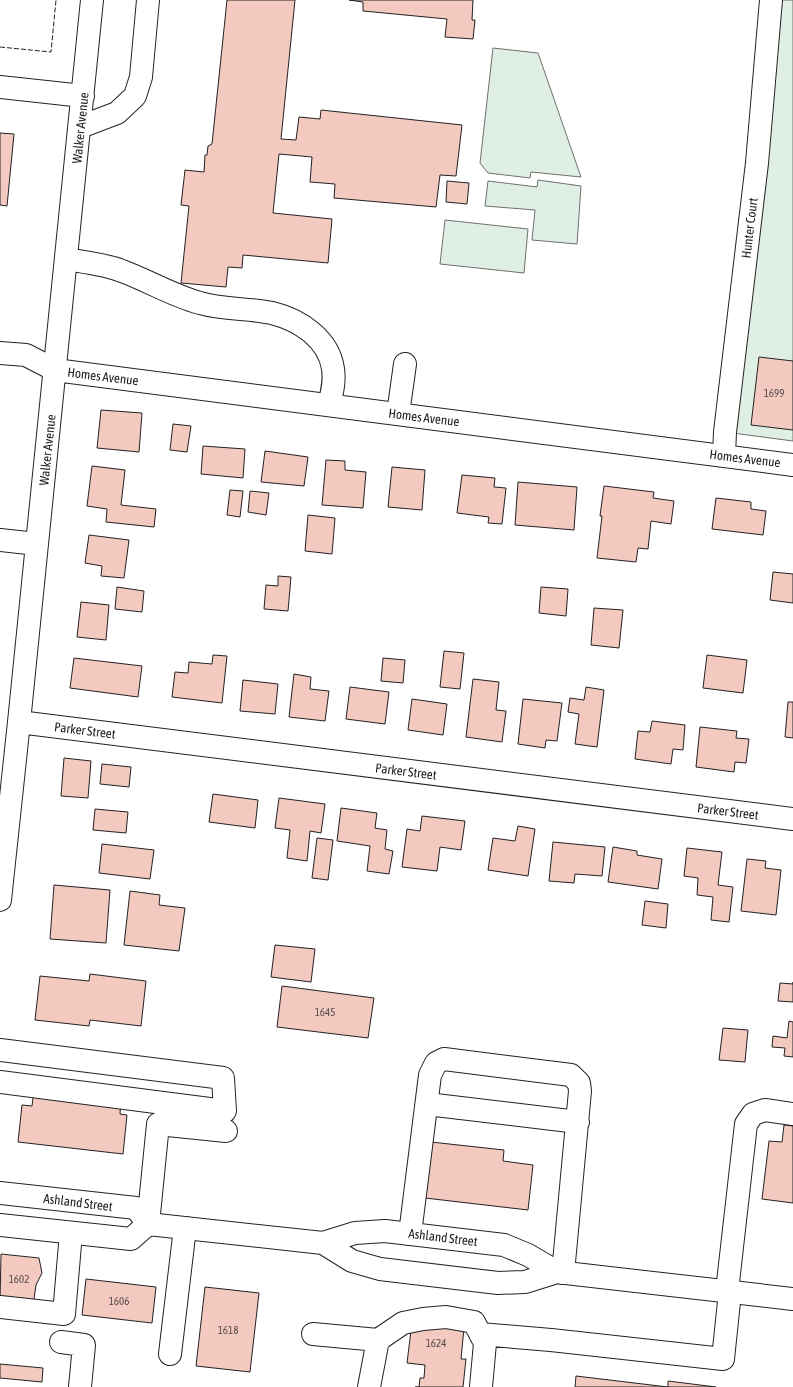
<svg xmlns="http://www.w3.org/2000/svg" width="793" height="1387" font-family="'Asap Condensed',sans-serif">
  <style>
    .green { fill: #e0efe3; stroke: #6f6f6f }
    .building { fill: #f3c9c0; stroke: #222 }
    .lines { fill: none; stroke-linecap: round; stroke-linejoin: round }
    .minor-casing { stroke: #222; stroke-width: 24 }
    .major-casing { stroke: #222; stroke-width: 24 }
    .minor { stroke: #fff; stroke-width: 22 }
    .major { stroke: #fff; stroke-width: 22 }
    .fence { stroke: #222; stroke-width: 1; stroke-dasharray: 5 2; stroke-linecap: butt }
    .labels { text-anchor: middle; stroke-width: 3; stroke-linejoin: round; paint-order: stroke }
    .number-label { font-size: 11px; fill: #564c4a }
    .street-label { font-size: 13px; fill: #222; stroke: #fff }
  </style>
  <rect width="100%" height="100%" fill="#fff"/>
  <path class="green" d="M774 0H793V441L725 432Z
    M493 48 538 53 581 177 531 172 530 178 488 173 480 163Z
    M538 180 581 186 577 244 532 240 535 210 485 206 488 181 537 187Z
    M445 220 528 229 524 273 440 264Z"/>
  <path class="building" d="M227 0H295L281 139 296 140 299 117 320 119 321 110 462 125 456 176 440 175 436 207 334 198 335 184 310 182 312 157 279 154 273 213 332 219 328 263 243 255 242 268 228 267 226 287 181 283 189 206 181 205 185 170 204 172 205 155H207L208 146 212 144Z
    M349 0H473L472 20H475L473 39 445 37 447 19 363 11V2Z
    M0 133 14 134 7 206 0 205Z
    M447 181 469 183 467 204 446 202Z
    M759 357 793 361V430L751 425Z
    M101 410 142 413 139 452 97 448Z
    M173 424 191 426 187 452 170 450Z
    M203 446 245 449 243 478 201 474Z
    M265 451 308 457 304 486 261 482Z
    M326 460 345 461V470L366 472 363 508 322 505Z
    M92 466 125 470 121 505 156 509 154 527 106 522 107 509 87 506Z
    M392 467 425 470 422 510 388 507Z
    M462 475 495 478 494 487 506 488 502 524 488 523 489 517 457 513Z
    M518 482 577 487 574 530 515 525Z
    M604 486 654 492 653 498 674 501 671 524 651 521 648 549 638 548 636 562 597 558 602 516H600Z
    M230 490 243 491 240 517 227 515Z
    M250 491 269 493 266 515 248 512Z
    M716 498 751 502V509L766 511 763 535 712 529Z
    M308 515 335 518 332 554 305 551Z
    M89 535 129 540 124 578 101 576 102 566 85 563Z
    M773 572 793 574V603L770 600Z
    M278 576 291 577 288 611 264 609 266 585 278 586Z
    M117 587 144 591 142 612 115 609Z
    M541 587 568 589 566 616 539 613Z
    M81 602 109 605 106 640 77 637Z
    M594 608 623 610 619 648 591 645Z
    M444 651 464 653 460 689 440 687Z
    M213 655 227 656 222 703 172 697 175 672 188 673 189 662 212 664Z
    M707 655 747 660 743 693 703 688Z
    M74 658 142 666 138 697 70 688Z
    M383 658 405 660 403 683 381 681Z
    M294 674 311 677 310 689 329 691 325 721 289 717Z
    M473 679 499 682 496 710 506 711 502 742 466 737Z
    M243 680 278 684 275 714 240 711Z
    M350 687 389 692 385 724 346 719Z
    M586 687 604 690 597 747 575 744 579 714 568 712 570 698 584 700Z
    M412 699 447 704 443 735 408 730Z
    M523 699 562 703 557 741 546 740 545 748 518 744Z
    M788 702H793V738L785 737Z
    M652 721 685 725 683 750 673 749 671 764 635 759 638 731 650 732Z
    M700 727 737 731 736 738 749 739 746 763 735 762 734 772 696 767Z
    M64 758 91 761 88 798 61 796Z
    M102 764 131 767 129 787 100 784Z
    M213 794 258 800 255 828 209 822Z
    M279 798 325 804 321 833 310 831 307 861 287 858 290 830 275 828Z
    M341 808 377 813 375 828 387 830 385 849 393 851 389 874 367 871 370 846 337 841Z
    M95 809 128 812 126 833 93 830Z
    M422 816 465 821 461 850 440 847 437 871 402 867 407 829 420 831Z
    M518 826 535 829 528 876 488 870 493 838 515 841Z
    M317 838 333 840 328 880 312 878Z
    M553 842 605 847 602 876 575 874 574 883 549 881Z
    M102 844 154 850 150 879 99 873Z
    M613 847 637 851V855L662 859 658 889 608 882Z
    M687 848 722 852 718 885 733 887 729 922 711 920 713 897 697 895 698 878 684 876Z
    M747 859 766 861 765 868 781 870 776 915 741 911Z
    M54 885 110 890 106 943 50 939Z
    M130 891 160 895 159 905 185 908 179 951 124 945Z
    M645 901 668 904 666 928 642 925Z
    M275 945 315 949 311 982 271 977Z
    M90 974 146 981 141 1026 90 1020 89 1026 35 1020 40 976 89 981Z
    M793 982V1002L778 1001 780 983 793 984Z
    M282 986 374 998 368 1038 277 1027Z
    M789 1021 793 1022V1057L784 1056 785 1048 772 1047 773 1036 787 1038Z
    M723 1028 748 1030 745 1062 719 1060Z
    M34 1090 121 1099 120 1114 127 1115 123 1154 18 1142 22 1105 32 1106Z
    M784 1125 793 1126V1203L762 1199 769 1141 782 1142Z
    M431 1142 504 1150 503 1161 533 1165 528 1210 425 1198Z
    M1 1254 39 1258 42 1273 36 1285 33 1306 0 1302Z
    M86 1279 156 1287 152 1323 82 1315Z
    M205 1287 259 1293 250 1372 196 1366Z
    M412 1322 464 1328 461 1359H466L463 1387H415H419L420 1378H424L425 1365 407 1363Z
    M0 1364 43 1368 42 1382 0 1378Z
    M576 1376 668 1387V1381L716 1387H575Z"/>
  <g class="lines">
    <defs>
      <path id="minor" d="M0 87 83 96
        M80 127 117 113 135 96 141 77 148 0
        M66 259C84 262 105 264 122 271 149 281 173 296 200 303 224 310 249 308 272 313 300 320 329 339 333 369 335 381 332 393 329 405
        M0 353 26 355 55 370 793 465
        M398 414 405 364
        M724 455 725 432 757 163 771 0
        M0 540 37 544
        M19 722 793 819
        M0 900 19 722 92 0
        M0 1050 223 1078 225 1111 0 1082
        M427 1104 578 1122
        M148 1224 158 1124 226 1131
        M410 1234 430 1075 436 1063 444 1059 571 1075 579 1083 580 1091 563 1273
        M727 1291 746 1124 753 1114 765 1110 793 1114
        M0 1307 64 1314 71 1233
        M313 1334 378 1340 369 1387
        M480 1334 551 1340 723 1359 730 1292
        M378 1340 403 1323 423 1319 446 1317 474 1322 485 1343 481 1387
        M61 1342 84 1345 80 1387
        M170 1354 185 1228"/>
      <path id="major" d="M0 1193 136 1208 148 1224 323 1243 355 1233 385 1231 504 1245 528 1255 557 1272
        M0 1225 131 1239 148 1224
        M323 1243 352 1261 380 1269 498 1283 525 1282 557 1272 793 1299"/>
    </defs>
    <use href="#minor" class="minor-casing"/>
    <use href="#major" class="major-casing"/>
    <use href="#minor" class="minor"/>
    <use href="#major" class="major"/>
    <path class="fence" d="M0 47 51 52 56 0"/>
  </g>
  <g class="labels">
    <g class="number-label">
      <text x="774" y="397">1699</text>
      <text x="325" y="1016">1645</text>
      <text x="19" y="1283">1602</text>
      <text x="119" y="1305">1606</text>
      <text x="228" y="1334">1618</text>
      <text x="436" y="1347">1624</text>
    </g>
    <g class="street-label">
      <text transform="translate(80 128) rotate(-84)" y="5">Walker Avenue</text>
      <text transform="translate(749 228) rotate(-83)" y="5">Hunter Court</text>
      <text transform="translate(103 376) rotate(7)" y="5">Homes Avenue</text>
      <text transform="translate(424 417) rotate(7)" y="5">Homes Avenue</text>
      <text transform="translate(47 450) rotate(-84)" y="5">Walker Avenue</text>
      <text transform="translate(745 458) rotate(7)" y="5">Homes Avenue</text>
      <text transform="translate(85 730) rotate(7)" y="5">Parker Street</text>
      <text transform="translate(406 771) rotate(7)" y="5">Parker Street</text>
      <text transform="translate(728 811) rotate(7)" y="5">Parker Street</text>
      <text transform="translate(78 1202) rotate(7)" y="5">Ashland Street</text>
      <text transform="translate(443 1237) rotate(7)" y="5">Ashland Street</text>
    </g>
  </g>
</svg>
